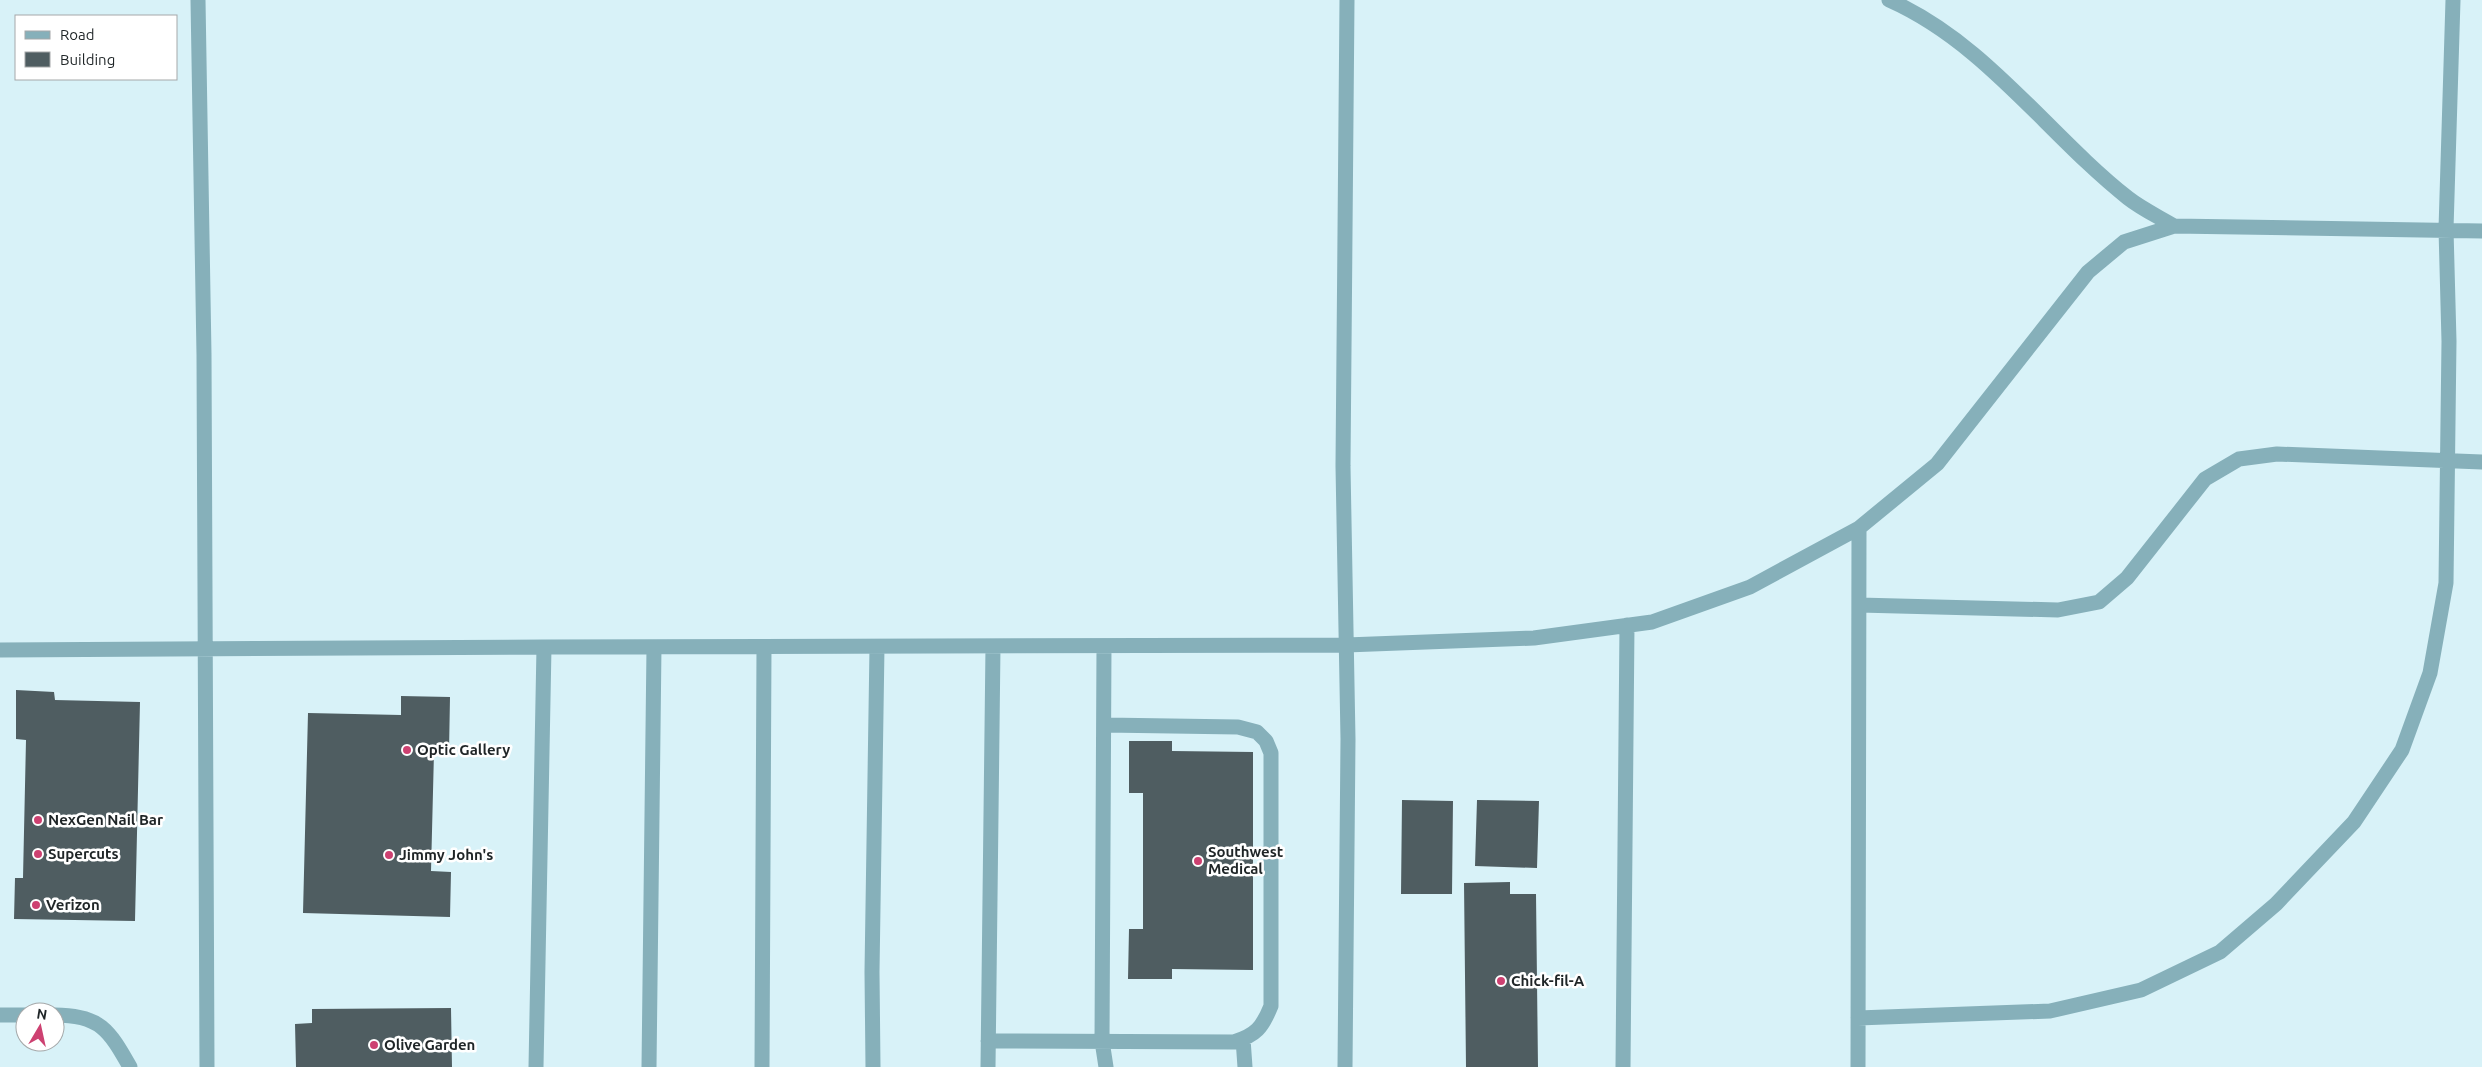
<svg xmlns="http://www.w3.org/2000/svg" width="2482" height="1067" font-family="Ubuntu,sans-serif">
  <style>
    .built { fill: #d8f2f8; fill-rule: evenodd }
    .building { fill: #4f5d61 }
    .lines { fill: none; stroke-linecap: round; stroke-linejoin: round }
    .minor { stroke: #86b0ba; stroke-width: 15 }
    .poi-dot { fill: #cd4171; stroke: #fff; stroke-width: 2 }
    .labels { text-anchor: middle; stroke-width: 5; stroke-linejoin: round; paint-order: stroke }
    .poi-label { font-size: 15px; font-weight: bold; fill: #1f2527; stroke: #fff; text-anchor: start }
  </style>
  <rect width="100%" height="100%" fill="#eefbff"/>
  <path class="built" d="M0 0H2482V1067H0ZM16 16H176V79H16ZM25 1012H55V1042H25Z"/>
  <path class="building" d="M16 690 54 692 55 700 140 702 135 921 14 919 15 878H23L26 740 16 739Z
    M401 696 450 697 449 752H434L431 871 451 872 450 917 303 913 308 713 401 715Z
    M1129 741H1172V751L1253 752V970L1172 969V979H1128L1129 929H1143V793H1129Z
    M1402 800 1453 801 1452 894H1401Z
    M1477 800 1539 801 1537 868 1475 866Z
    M1510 882V894H1536L1538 1067H1466L1464 883Z
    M451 1008 452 1067H296L295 1024 312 1023V1009Z"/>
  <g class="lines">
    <path class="minor" d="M198 0 204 355 207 1067
      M1889 0C1986 43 2047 134 2128 198 2142 209 2159 217 2174 226
      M1859 605 2058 610 2099 602 2127 578 2205 479 2239 459 2277 454 2482 462
      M1104 646 1102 1041 1106 1067
      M0 650 544 647
      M0 1015H25
      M55 1015C100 1015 109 1030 130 1067
      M1858 1018 2050 1011 2141 990 2220 952 2276 904 2354 822 2402 750 2430 673 2446 583 2449 341 2446 229 2453 0
      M1243 1039 1245 1067
      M988 1041 1234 1042C1256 1035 1262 1028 1271 1006V753L1266 741 1257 732 1238 727 1105 725
      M536 1067 544 647 1346 645 1534 638 1652 622 1750 587 1859 528 1937 464 2088 272 2124 242 2174 226 2482 231
      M649 1067 654 647
      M762 1067 764 647
      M873 1067 872 972 877 647
      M988 1067 993 646
      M1345 1067 1348 739 1343 466 1347 0
      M1623 1067 1627 625
      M1858 1067 1859 528"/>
  </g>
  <g class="poi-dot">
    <circle cx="407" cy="750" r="5"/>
    <circle cx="38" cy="820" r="5"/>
    <circle cx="38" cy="854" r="5"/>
    <circle cx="389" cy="855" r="5"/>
    <circle cx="1198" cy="861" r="5"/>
    <circle cx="36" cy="905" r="5"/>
    <circle cx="1501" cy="981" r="5"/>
    <circle cx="374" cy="1045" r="5"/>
  </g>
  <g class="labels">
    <g class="poi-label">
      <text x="417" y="755">Optic Gallery</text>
      <text x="48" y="825">NexGen Nail Bar</text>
      <text x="1208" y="857">Southwest<tspan x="1208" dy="17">Medical</tspan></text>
      <text x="48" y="859">Supercuts</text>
      <text x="399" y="860">Jimmy John's</text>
      <text x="46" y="910">Verizon</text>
      <text x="1511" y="986">Chick-fil-A</text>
      <text x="384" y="1050">Olive Garden</text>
    </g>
  </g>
  <rect x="15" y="15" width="162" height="65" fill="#ffffff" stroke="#a5a8a9"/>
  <rect x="25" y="31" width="25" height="8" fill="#86b0ba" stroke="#a5a8a9"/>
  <text x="60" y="40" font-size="15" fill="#1f2527">Road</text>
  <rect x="25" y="52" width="25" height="15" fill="#4f5d61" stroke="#a5a8a9"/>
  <text x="60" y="65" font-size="15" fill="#1f2527">Building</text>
  <g transform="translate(40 1027) rotate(9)"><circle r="24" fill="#ffffff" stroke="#a5a8a9"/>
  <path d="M0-4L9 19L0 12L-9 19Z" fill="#cd4171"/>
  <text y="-8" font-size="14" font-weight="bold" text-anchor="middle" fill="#1f2527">N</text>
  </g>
</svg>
